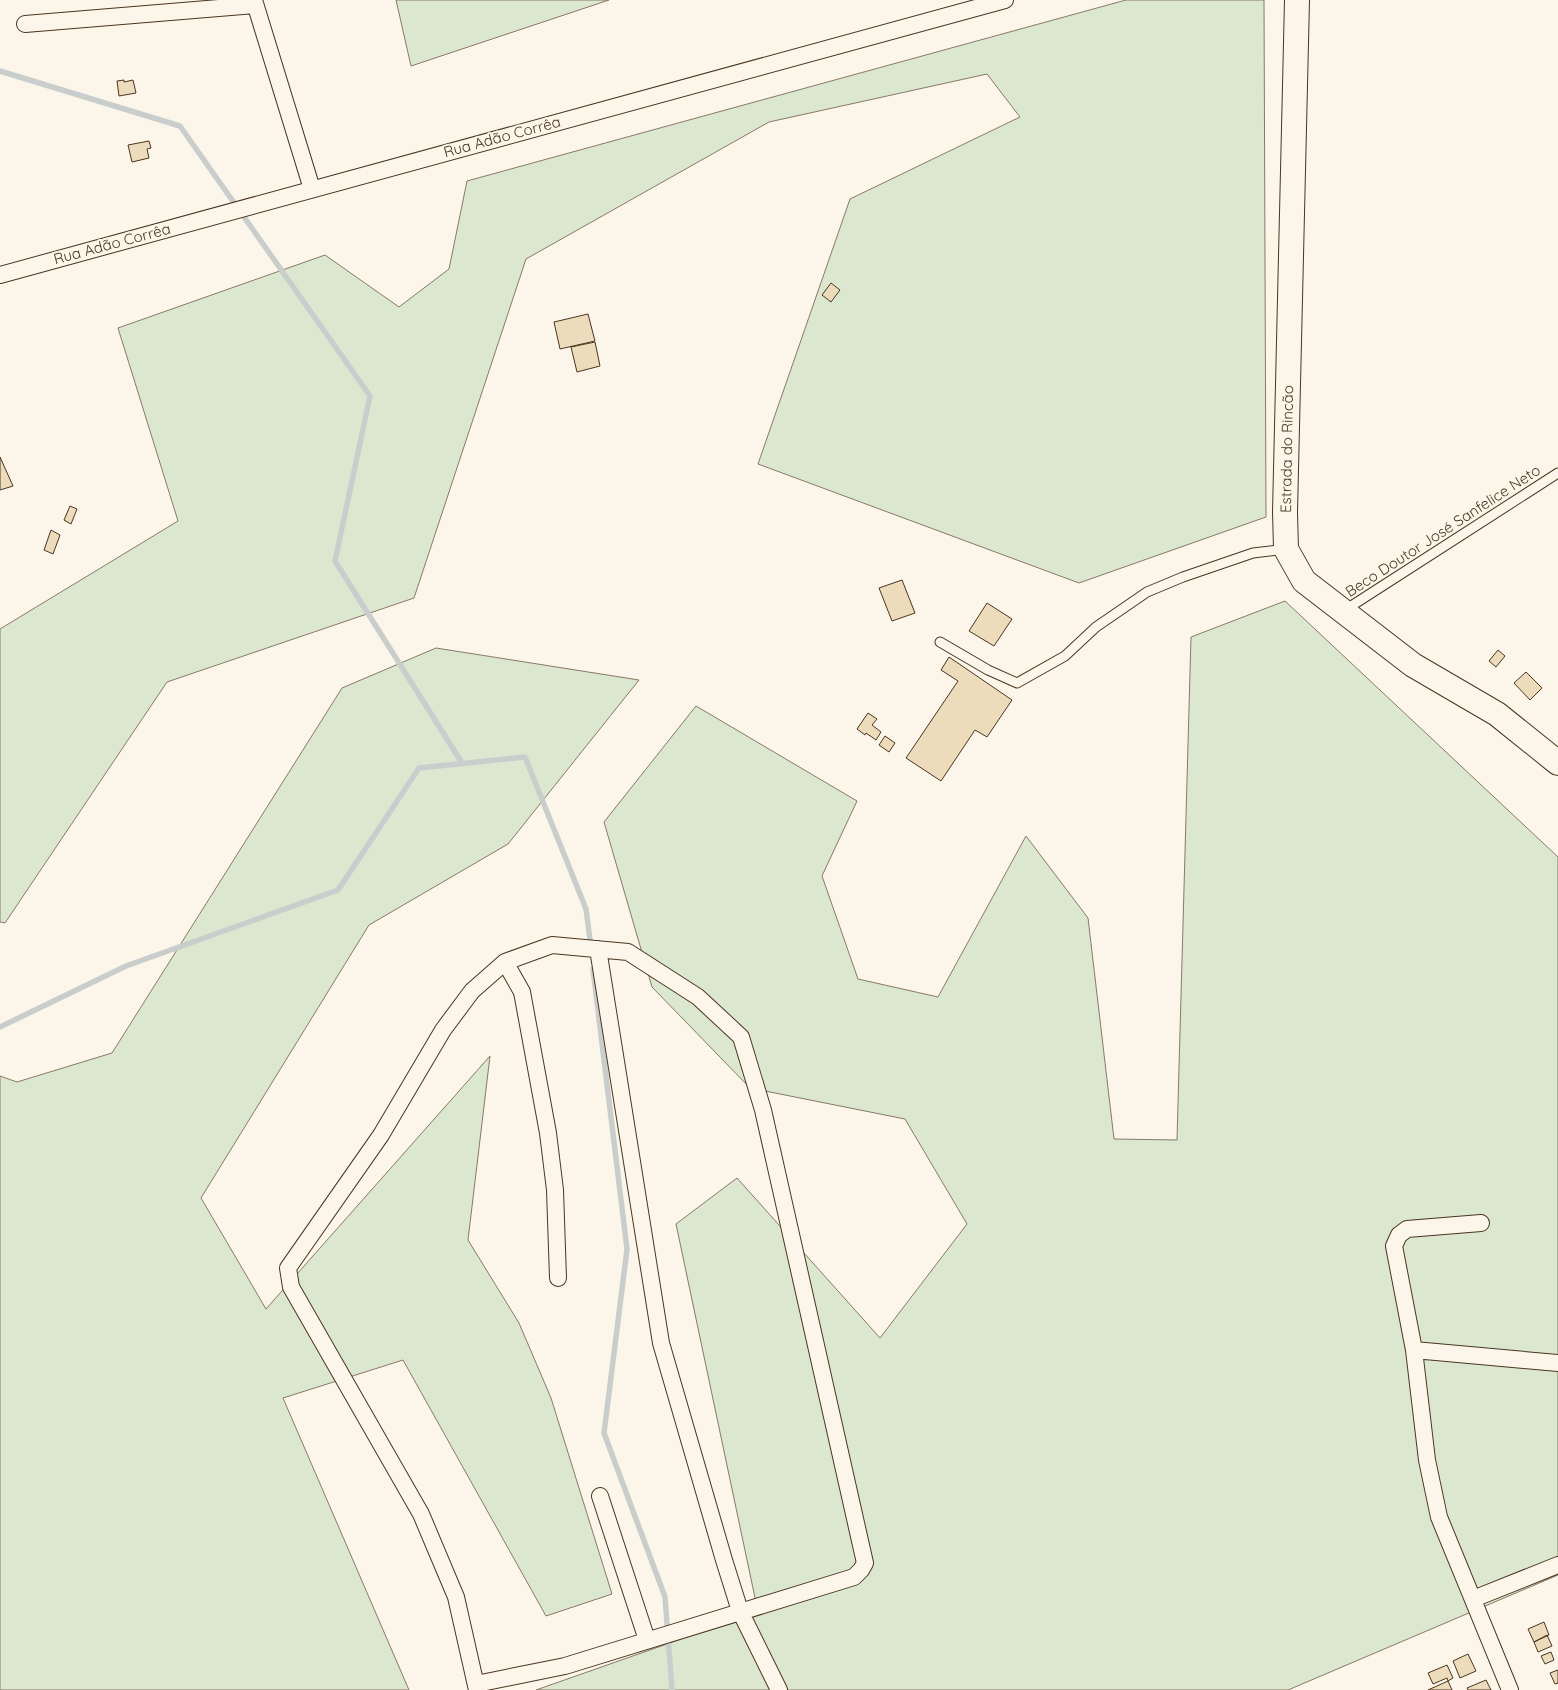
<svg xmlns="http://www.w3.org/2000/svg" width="1558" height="1690" font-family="Quicksand,sans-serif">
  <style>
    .green { fill: #dce7d0; stroke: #887966 }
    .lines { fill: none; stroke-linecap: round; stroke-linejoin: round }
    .stream { stroke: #c9cecd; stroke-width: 5.5 }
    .building { fill: #ecdcbc; stroke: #4a3520 }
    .lane-casing { stroke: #4a3520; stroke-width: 11 }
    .street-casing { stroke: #4a3520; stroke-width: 18 }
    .secondary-casing { stroke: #4a3520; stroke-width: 26 }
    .lane { stroke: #fbf6e9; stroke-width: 9 }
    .street { stroke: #fbf6e9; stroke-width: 16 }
    .secondary { stroke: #fbf6e9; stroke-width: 24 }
    .labels { text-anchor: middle; stroke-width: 4; stroke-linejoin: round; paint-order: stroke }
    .street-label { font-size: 15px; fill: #4a3520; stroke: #fbf6e9 }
  </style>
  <rect width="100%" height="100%" fill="#fbf6e9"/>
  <path class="green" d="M396 0H609L411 66Z
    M1126 0H1264L1266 517 1079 583 758 464 850 199 1020 117 987 74 769 122 526 259 414 598 167 682 5 923 0 922V629L178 521 118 328 325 255 399 307 449 269 467 181Z
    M1285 601 1558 857V1575L1288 1690H536L758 1612 676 1224 737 1178 880 1338 967 1224 905 1119 750 1088 652 987 604 822 696 706 857 801 822 876 858 979 938 997 1026 836 1088 918 1114 1139 1177 1140 1191 637Z
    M436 648 639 680 508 844 369 925 201 1198 266 1309 490 1056 468 1240 519 1323 551 1398 612 1594 546 1616 403 1360 283 1398 409 1690H0V1076L17 1082 112 1053 342 688Z"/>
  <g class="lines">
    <path class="stream" d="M0 71 180 126 370 396 335 561 462 763
      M593 969 627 1249 604 1433 665 1597 672 1690
      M0 1027 126 966 338 890 419 768 525 757 586 909 591 947"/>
  </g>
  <path class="building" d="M124 80V82L133 80 136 93 119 96 117 81Z
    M149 141 151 148 147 149 149 158 132 162 128 145Z
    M831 283 840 290 831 302 822 295Z
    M588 314 595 341 560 349 554 322Z
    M595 342 600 366 577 372 571 347Z
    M0 457 13 486 0 490Z
    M70 506 77 509 71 524 64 520Z
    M51 530 60 535 53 554 44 550Z
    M902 580 915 613 892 621 879 588Z
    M987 603 1012 619 994 646 969 631Z
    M1498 650 1505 656 1496 667 1489 661Z
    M949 657 1012 700 987 737 975 730 941 781 906 758 958 681 941 670Z
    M1526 672 1542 688 1530 700 1514 683Z
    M868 713 877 719 872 725 881 732 876 740 866 733 865 735 857 729Z
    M885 736 895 743 889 752 879 745Z
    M1544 1622 1549 1635 1534 1642 1528 1629Z
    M1547 1635 1552 1646 1538 1652 1534 1642Z
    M1551 1652 1554 1660 1545 1664 1541 1656Z
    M1468 1654 1476 1671 1460 1678 1453 1661Z
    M1447 1665 1453 1678 1448 1681 1447 1678 1433 1684 1428 1673Z
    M1558 1670V1683L1555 1684 1550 1673Z
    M1486 1680 1491 1690H1468L1467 1688Z
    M1448 1681 1452 1690H1428Z"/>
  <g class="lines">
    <defs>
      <path id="lane" d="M1345 610 1558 473
        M940 642 988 670 1017 683 1065 656 1096 627 1147 592 1183 577 1253 553 1286 549"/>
      <path id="street" d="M254 0 312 189
        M25 24 255 5
        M0 275 1005 0
        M598 949 661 1343 724 1560 740 1611 779 1690
        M505 962 522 992 548 1133 555 1190 558 1278
        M1481 1223 1407 1229 1399 1235 1394 1246 1414 1350 1427 1460 1439 1517 1510 1690
        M1414 1350 1558 1363
        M600 1496 647 1640
        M1473 1599 1558 1565
        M476 1684 565 1666 854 1577 861 1570 865 1563 763 1110 741 1037 698 997 628 952 552 945 505 962 472 991 443 1030 381 1135 288 1268 291 1287 421 1514 456 1597 477 1690"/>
      <path id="secondary" d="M1297 0 1285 512 1286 549 1304 581 1413 665 1497 714 1558 763"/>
    </defs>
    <use href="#lane" class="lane-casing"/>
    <use href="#street" class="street-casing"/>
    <use href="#secondary" class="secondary-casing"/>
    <use href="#lane" class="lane"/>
    <use href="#street" class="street"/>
    <use href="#secondary" class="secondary"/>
  </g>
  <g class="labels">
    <g class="street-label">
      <text transform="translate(502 137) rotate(-15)" y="5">Rua Adão Corrêa</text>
      <text transform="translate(112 244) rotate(-15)" y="5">Rua Adão Corrêa</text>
      <text transform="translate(1287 449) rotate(-89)" y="5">Estrada do Rincão</text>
      <text transform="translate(1443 531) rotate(-33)" y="5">Beco Doutor José Sanfelice Neto</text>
    </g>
  </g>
</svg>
